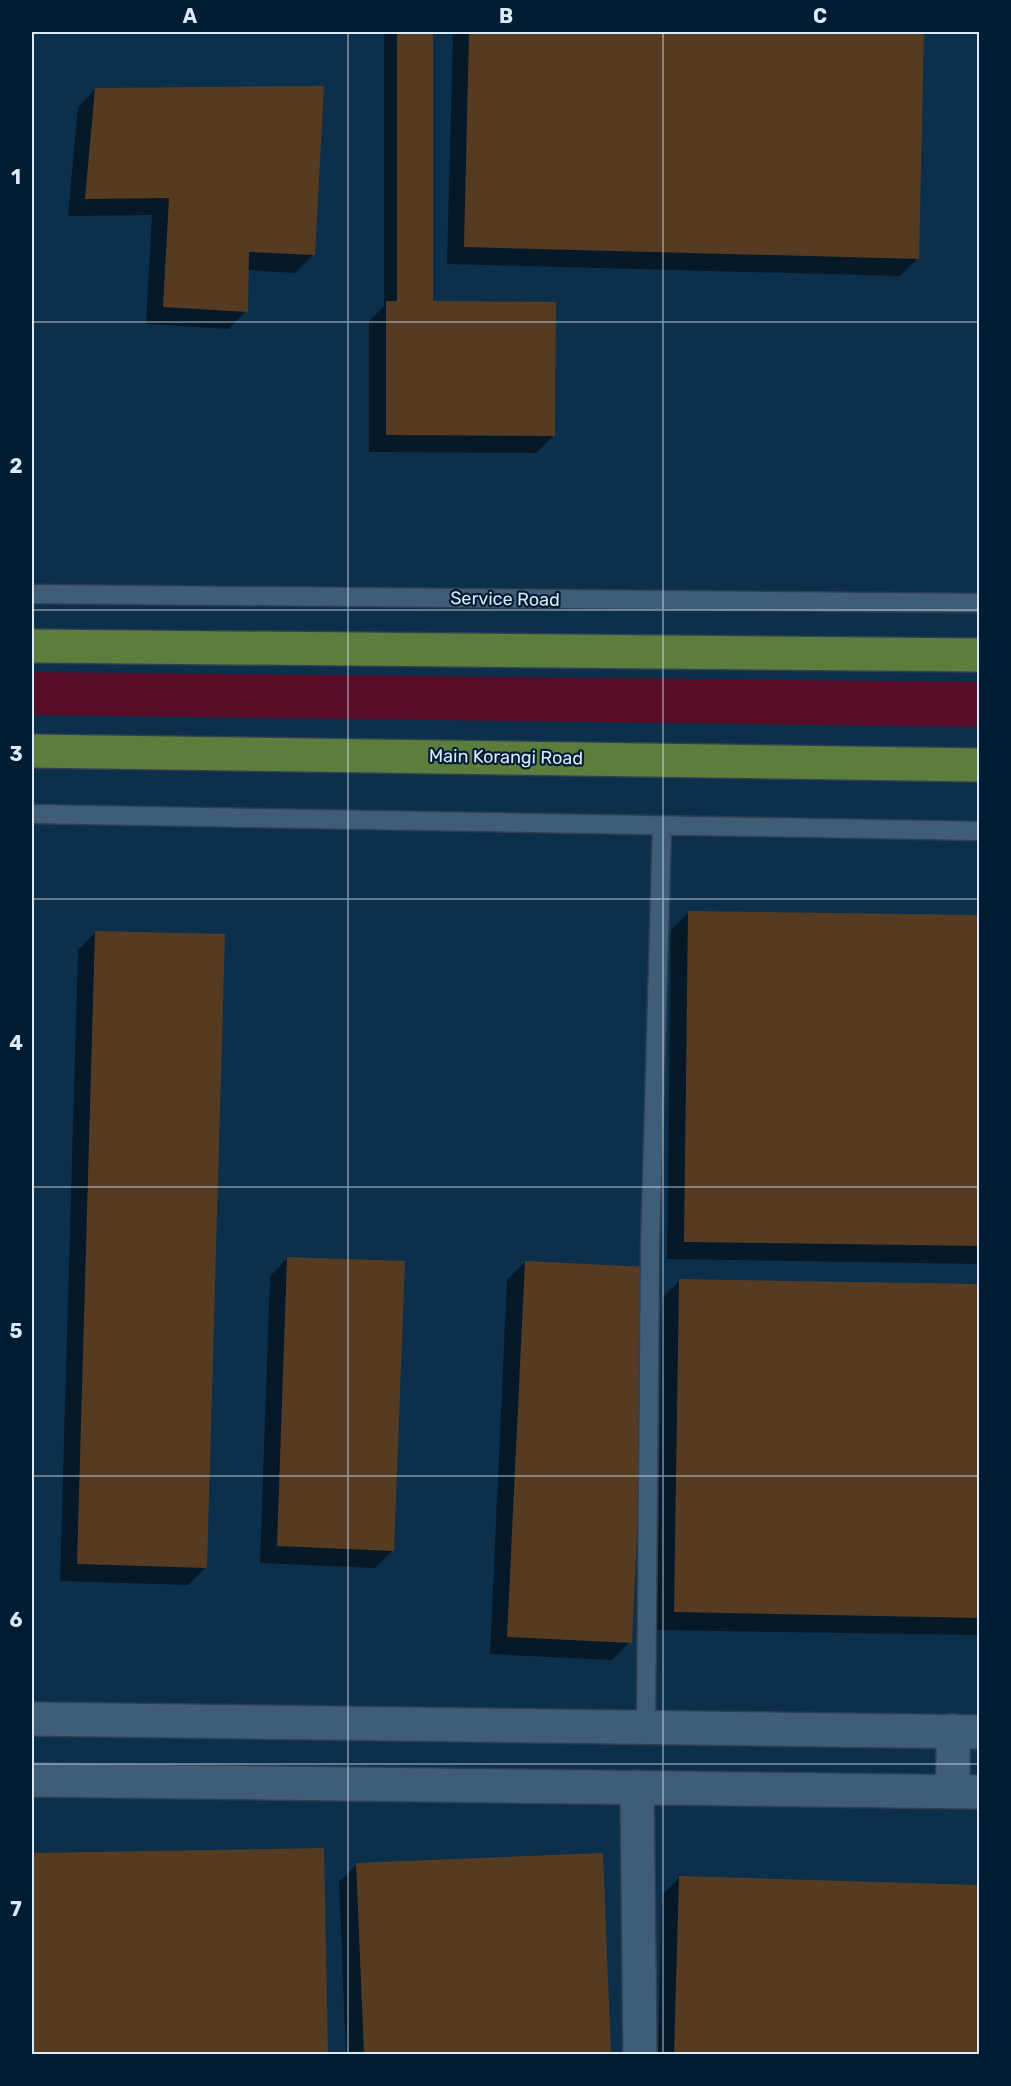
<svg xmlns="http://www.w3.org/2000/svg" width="1011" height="2086" font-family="Rubik,sans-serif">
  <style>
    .built { fill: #0c304b }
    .green { fill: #590c28 }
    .shadow { fill: #0007 }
    .building { fill: #553b21 }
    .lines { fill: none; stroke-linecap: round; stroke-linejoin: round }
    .service-casing { stroke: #303f52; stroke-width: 21 }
    .minor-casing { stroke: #303f52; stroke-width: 36 }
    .primary-casing { stroke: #303f52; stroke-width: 36 }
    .service { stroke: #405d77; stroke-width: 18 }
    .minor { stroke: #405d77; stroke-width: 33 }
    .primary { stroke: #5c7e3c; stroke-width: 33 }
    .grid { fill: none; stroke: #daeaf9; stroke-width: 1.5; stroke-opacity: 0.55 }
    .labels { text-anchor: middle; stroke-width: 4.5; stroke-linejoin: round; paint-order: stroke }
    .street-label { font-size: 18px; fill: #daeaf9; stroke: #021d33 }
    .neatline { fill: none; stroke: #daeaf9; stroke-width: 2 }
    .grid-label { font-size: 20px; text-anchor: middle; font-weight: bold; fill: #daeaf9 }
  </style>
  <rect width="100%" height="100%" fill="#0a273d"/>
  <path class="built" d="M32 32H979V2054H32Z"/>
  <path class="green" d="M32 672 979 682V727L32 715Z"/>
  <path class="shadow" d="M384 32H431V301L554 435 536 453 369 452V321L384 306Z
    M453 32H923L918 258 900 276 447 264Z
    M95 89 313 255 295 273 247 270 246 311 229 329 146 324 152 215 68 216 78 107Z
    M689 912 980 916V1264L667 1259 671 930Z
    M96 932 205 1568 188 1585 60 1581 78 950Z
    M288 1258 393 1550 375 1568 260 1563 270 1276Z
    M525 1262 630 1642 612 1660 490 1654 507 1280Z
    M680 1280 980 1285V1635L657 1630 662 1298Z
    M323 1850 326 2054H32V1854Z
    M602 1855 610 2054H346L339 1882 357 1864Z
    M679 1878 980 1886V2054H658L662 1895Z"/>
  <path class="building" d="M397 32H433V301L556 302 555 436 386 435V301H397Z
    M469 32H924L919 259 464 247Z
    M324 86 315 255 249 252 248 312 163 307 169 198 85 199 95 88Z
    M688 911 980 915V1246L684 1242Z
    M95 931 225 934 207 1568 77 1564Z
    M287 1257 405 1261 394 1551 277 1546Z
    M525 1261 649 1267 632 1643 507 1637Z
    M679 1279 980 1284V1618L674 1612Z
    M324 1848 328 2054H32V1853Z
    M603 1853 611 2054H364L356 1863Z
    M679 1876 980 1885V2054H674Z"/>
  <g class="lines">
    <defs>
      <path id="service" d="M32 594 980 603
        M32 814 980 831
        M646 1727 650 1250 662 827"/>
      <path id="minor" d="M32 1719 980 1732
        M953 1731V1791
        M32 1780 980 1792
        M637 1787 640 2054"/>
      <path id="primary" d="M32 646 980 655
        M32 751 980 765"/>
    </defs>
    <use href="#service" class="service-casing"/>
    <use href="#minor" class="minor-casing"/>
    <use href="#primary" class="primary-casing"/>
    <use href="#service" class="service"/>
    <use href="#minor" class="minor"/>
    <use href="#primary" class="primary"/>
  </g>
  <path class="grid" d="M348 32V2054M663 32V2054M32 322H980M32 610H980M32 899H980M32 1187H980M32 1476H980M32 1764H980"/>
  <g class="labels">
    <g class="street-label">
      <text transform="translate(505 599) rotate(1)" y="6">Service Road</text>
      <text transform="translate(506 757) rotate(1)" y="6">Main Korangi Road</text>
    </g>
  </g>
  <rect width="1011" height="2086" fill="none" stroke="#021d33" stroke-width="66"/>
  <rect x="33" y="33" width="945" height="2020" class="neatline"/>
  <g class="grid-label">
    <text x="190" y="23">A</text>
    <text x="506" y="23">B</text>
    <text x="820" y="23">C</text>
    <text x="16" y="184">1</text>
    <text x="16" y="473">2</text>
    <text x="16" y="761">3</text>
    <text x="16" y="1050">4</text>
    <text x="16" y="1338">5</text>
    <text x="16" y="1627">6</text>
    <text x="16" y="1916">7</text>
  </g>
</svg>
